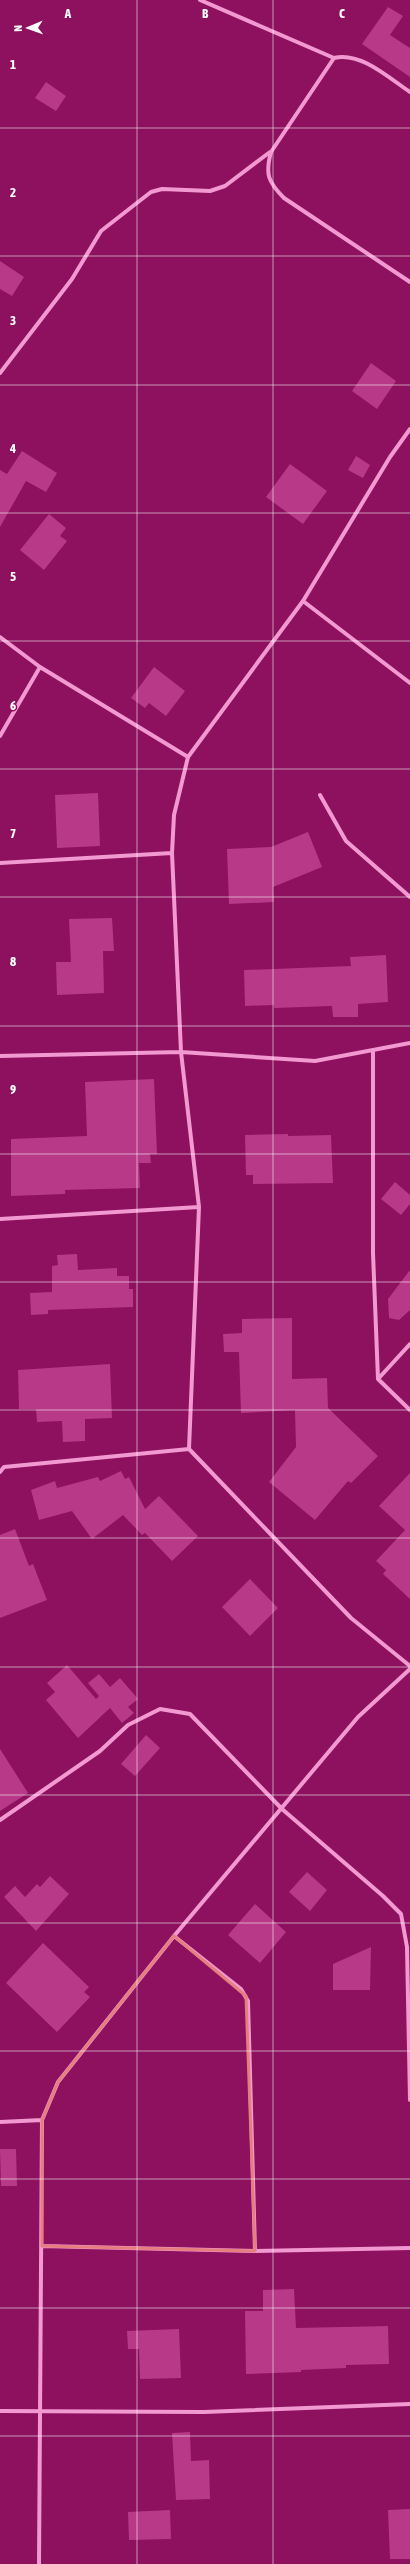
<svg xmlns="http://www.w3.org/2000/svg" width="410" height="2564" font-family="'Asap Condensed',sans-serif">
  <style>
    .building { fill: #b73988 }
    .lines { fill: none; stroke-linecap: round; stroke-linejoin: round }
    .minor { stroke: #f299d2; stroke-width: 4 }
    .marked { fill: none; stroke: #e67e7e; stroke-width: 3; stroke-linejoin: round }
    .grid { fill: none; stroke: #fff; stroke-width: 1; stroke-opacity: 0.55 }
    .grid-label { font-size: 13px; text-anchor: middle; font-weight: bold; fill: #fff; stroke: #8d115e; stroke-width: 3; stroke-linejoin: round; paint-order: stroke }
  </style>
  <rect width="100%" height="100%" fill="#8d115e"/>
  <path class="building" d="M388 7 403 16 390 35 410 48V77L362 44Z
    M46 82 66 96 56 111 35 98Z
    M0 261 24 277 12 296 0 289Z
    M371 363 396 381 377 409 352 391Z
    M22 451 57 473 46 492 26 481 0 527V470L7 474Z
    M356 456 370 465 363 478 348 470Z
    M290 464 327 491 303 524 266 497Z
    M49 514 66 528 60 536 67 541 44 570 20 550Z
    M154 667 185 691 166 716 149 703 145 708 131 698Z
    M98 793 100 846 57 848 55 795Z
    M308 832 322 867 273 887 274 902 229 904 227 849 271 847Z
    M112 918 114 951H103L104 993 57 995 56 962H71L69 919Z
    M386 955 388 1002 358 1004V1017H333L332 1006 274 1008V1005L245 1006 244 970 351 966 350 957Z
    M154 1079 157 1154H150L151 1163H139L140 1188 65 1190V1194L11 1196V1139L87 1136 85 1082Z
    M288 1134V1136L331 1135 333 1183 253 1184V1175H246L245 1135Z
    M395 1182 410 1195V1204L401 1215 381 1199Z
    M77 1254 78 1270 117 1268V1276H129V1289H133V1307L48 1310V1314L31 1315 30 1293 52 1292V1266L58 1265 57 1255Z
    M410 1270V1310L399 1320 389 1318 388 1299Z
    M292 1318V1379L327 1378 328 1408 378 1456 351 1483 348 1481 315 1520 269 1482 296 1447 295 1410 241 1413 239 1352H224L223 1334 242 1333V1319Z
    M110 1364 112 1418 85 1419V1441L63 1442 62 1421 37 1422 36 1409H19L18 1370Z
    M121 1471 125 1479 129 1477 145 1509 159 1496 198 1536 172 1561 145 1533 142 1535 123 1515 92 1539 72 1511 39 1520 31 1490 55 1481 57 1488 98 1477 100 1481Z
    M410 1473V1599L383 1574 386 1570 376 1561 405 1530 379 1506Z
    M15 1529 29 1566 33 1564 47 1600 0 1618V1535Z
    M250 1579 278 1608 250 1636 222 1607Z
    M67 1665 96 1699 99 1696 88 1683 99 1674 110 1687 120 1678 138 1699 128 1707 134 1713 122 1723 110 1708 78 1738 46 1700 55 1692 47 1683Z
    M146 1735 160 1748 135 1776 121 1764Z
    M0 1749 28 1793 0 1811Z
    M307 1872 327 1890 310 1911 289 1892Z
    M50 1876 69 1894 36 1931 4 1897 15 1886 25 1897 37 1884 40 1887Z
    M255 1904 286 1932 260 1963 228 1935Z
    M43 1943 89 1987 84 1992 90 1997 57 2032 6 1983Z
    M371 1947 370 1990H333V1964Z
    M0 2149H16L17 2186H1Z
    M294 2289 296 2328 388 2326 389 2364 346 2365V2368L301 2370V2372L246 2374 245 2311H263V2290Z
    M179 2329 181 2378 140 2379 139 2349H128L127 2331Z
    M190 2432 191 2461 209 2460 210 2499 176 2500 172 2433Z
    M410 2509V2559H390L388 2510Z
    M170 2510 171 2539 129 2540 128 2512Z"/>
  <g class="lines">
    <path class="minor" d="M200 0 334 58
      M410 92C389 78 360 51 334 58L271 152C265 174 268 182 284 198L410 282
      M0 373 72 279 101 231 133 206 151 192 162 189 210 191 225 186 270 152
      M303 601 410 683
      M0 637 40 667 188 757
      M0 736 40 667
      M320 795 346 841 410 897
      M0 863 172 853
      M373 1050V1253L378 1379 410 1410
      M0 1056 181 1052 315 1061 410 1043
      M0 1219 199 1207
      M378 1379 410 1344
      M189 1449 199 1207 181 1052 172 853 174 815 188 757 303 601 390 457 410 429
      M0 1472 4 1467 189 1449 351 1618 410 1666
      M0 1820 100 1751 128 1725 160 1709 190 1714 282 1809 383 1896 401 1914 407 1947 410 2100
      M174 1936 241 1989 248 2001 255 2251
      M0 2122 42 2120
      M42 2246 255 2251 410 2248
      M0 2411 204 2412 410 2404
      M39 2564 42 2120 58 2082 174 1936 358 1717 410 1669"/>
  </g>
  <path class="marked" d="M174 1936 246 1996 255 2251 42 2246V2120L58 2082Z"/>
  <path class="grid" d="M137 0V2564M273 0V2564M0 128H410M0 256H410M0 385H410M0 513H410M0 641H410M0 769H410M0 897H410M0 1026H410M0 1154H410M0 1282H410M0 1410H410M0 1538H410M0 1667H410M0 1795H410M0 1923H410M0 2051H410M0 2179H410M0 2308H410M0 2436H410"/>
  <g class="grid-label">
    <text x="68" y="18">A</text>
    <text x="205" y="18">B</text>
    <text x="342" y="18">C</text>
    <text x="13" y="69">1</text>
    <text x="13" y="197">2</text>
    <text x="13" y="325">3</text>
    <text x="13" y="453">4</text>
    <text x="13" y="581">5</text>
    <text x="13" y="710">6</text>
    <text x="13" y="838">7</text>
    <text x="13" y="966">8</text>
    <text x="13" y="1094">9</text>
  </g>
  <g transform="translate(28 28) rotate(268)" stroke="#8d115e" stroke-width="3" paint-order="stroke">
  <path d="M0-3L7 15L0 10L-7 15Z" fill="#ffffff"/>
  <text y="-6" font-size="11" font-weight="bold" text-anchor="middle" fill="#ffffff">N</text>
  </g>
</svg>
